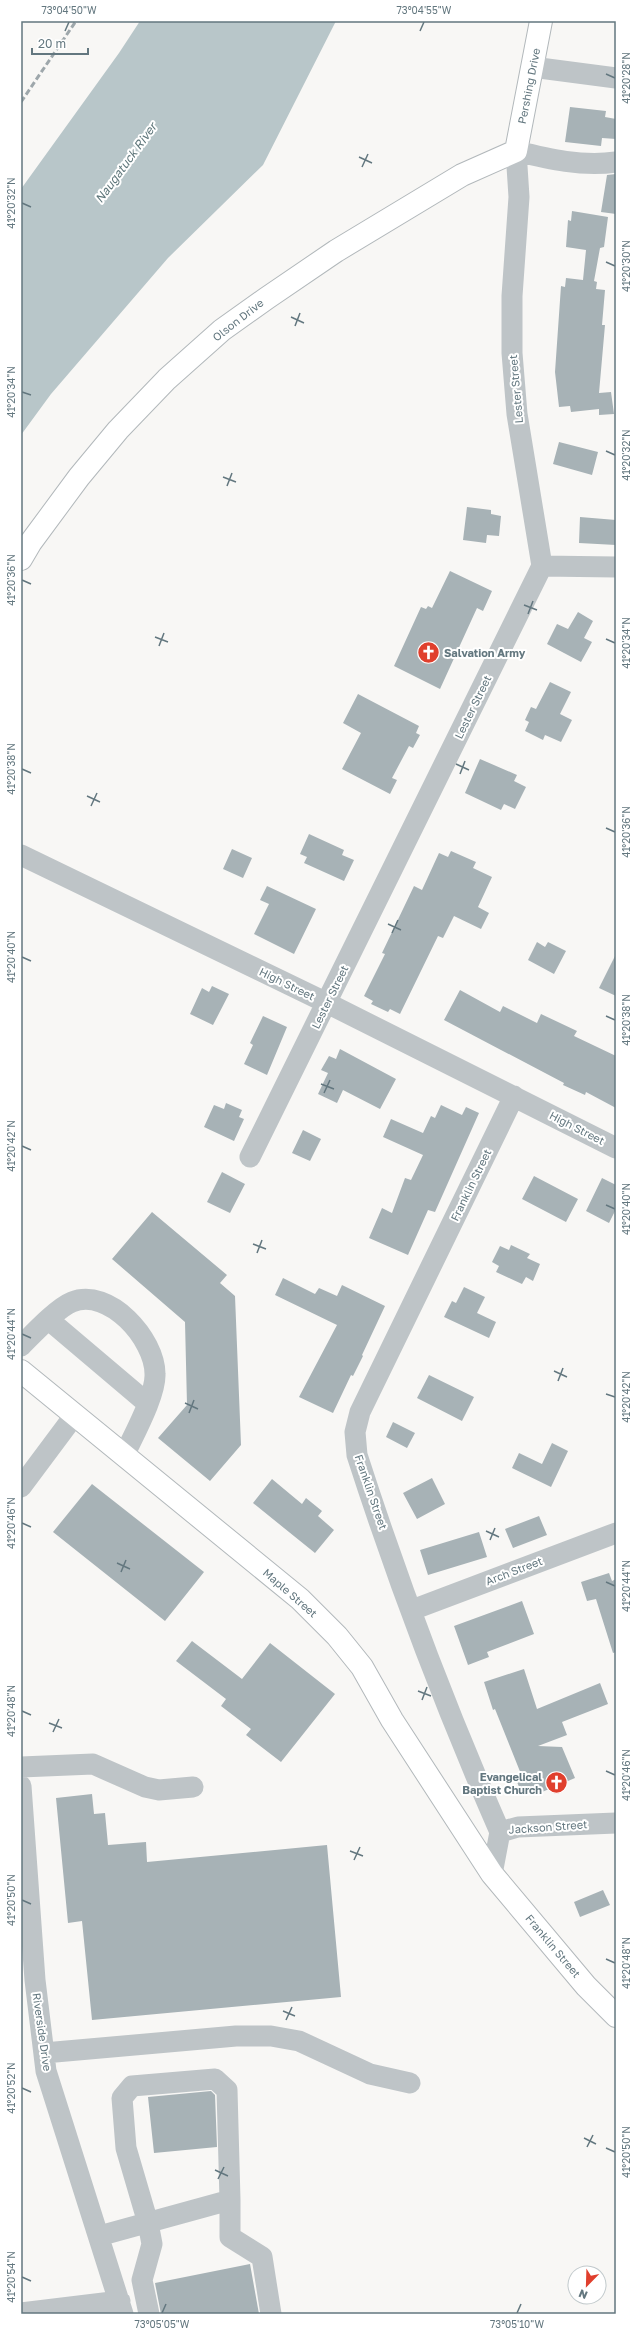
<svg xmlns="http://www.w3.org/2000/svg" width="637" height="2335" font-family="'Golos Text',sans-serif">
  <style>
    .water { fill: #b8c6c9 }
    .building { fill: #a7b2b6 }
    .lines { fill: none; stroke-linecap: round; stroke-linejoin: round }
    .major-casing { stroke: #b2b8bb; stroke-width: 24 }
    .minor { stroke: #bec4c7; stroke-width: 21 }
    .major { stroke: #fff; stroke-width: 22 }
    .rail { stroke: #9ea7ab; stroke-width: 3; stroke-dasharray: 6 3; stroke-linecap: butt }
    .ticks { fill: none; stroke: #63777f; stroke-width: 1.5 }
    .labels { text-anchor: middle; stroke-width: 4; stroke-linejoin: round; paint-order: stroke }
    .street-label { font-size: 11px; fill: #63777f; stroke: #fff }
    .poi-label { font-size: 11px; font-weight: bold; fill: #63777f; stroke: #fff; text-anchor: start }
    .water-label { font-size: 12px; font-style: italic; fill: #5e767a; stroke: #fff }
    .neatline { fill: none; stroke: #63777f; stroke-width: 1.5 }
    .ticks-label { font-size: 10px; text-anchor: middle; fill: #63777f }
  </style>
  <rect width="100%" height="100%" fill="#f8f7f5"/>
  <path class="water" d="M140 21H336L263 165 168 258 51 394 21 435V189L119 53Z"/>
  <path class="building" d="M570 107 606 111 605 117 616 119V139L602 138 601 146 565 142Z
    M616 174V214L601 212 607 175Z
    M572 211 608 217 604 247 600 248 594 281 597 282 596 289 605 290 602 325H605L599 393 611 392 614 414 599 415V409L571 412 570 406 559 407 555 372 561 286 565 287 566 278 583 280 586 250 566 247 568 220 571 221Z
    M559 442 598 452 592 475 553 464Z
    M467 507 491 510V514L501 516 499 536 487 535 486 543 463 540Z
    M580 517 616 520V545L579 543Z
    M450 571 492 591 483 611 477 608 440 689 394 666 421 607 426 609 428 606 432 608Z
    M578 612 593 621 584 638 592 642 581 662 547 644 557 624 568 629Z
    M550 682 571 692 560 714 572 720 561 742 545 735 543 740 525 731 529 722 525 720 531 707 536 709Z
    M358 694 419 726 416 733 420 735 413 748 409 746 392 778 397 780 390 794 342 769 361 733 343 723Z
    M480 759 517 775 514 781 526 787 515 809 504 804 501 810 465 793Z
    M309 834 344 850 342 855 354 860 344 881 304 863 307 857 300 854Z
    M232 849 252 858 243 878 223 869Z
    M451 851 476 862 473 868 492 877 478 907 489 913 481 929 454 916 443 938 438 936 400 1014 390 1009 388 1012 371 1004 373 1001 364 996 385 954 382 953 414 886 422 890 439 853 448 857Z
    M267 886 316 909 294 954 254 934 269 904 260 900Z
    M537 942 545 947 548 942 566 951 554 974 528 960Z
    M616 954V996L599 988Z
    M212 986 229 994 213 1025 190 1014 202 988 209 992Z
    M460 990 500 1012 503 1006 537 1023 541 1014 577 1031 574 1036 616 1056V1108L586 1092 585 1095 563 1085 564 1083 444 1020Z
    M263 1016 287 1027 267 1075 244 1064 253 1045 250 1043Z
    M340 1049 396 1079 380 1109 343 1090 337 1103 318 1094 328 1073 321 1070 329 1056 336 1059Z
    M226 1103 242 1110 239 1117 244 1119 234 1141 204 1127 214 1105 224 1109Z
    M441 1105 462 1115 466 1107 479 1113 435 1212 428 1210 408 1255 369 1238 382 1208 392 1213 405 1178 411 1180 423 1155 383 1137 391 1119 423 1133 431 1116 435 1118Z
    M303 1130 321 1139 310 1161 292 1153Z
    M222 1172 245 1184 230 1213 207 1202Z
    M534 1176 578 1199 566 1222 522 1199Z
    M602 1178 616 1185V1209L609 1223 586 1211Z
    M152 1212 227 1275 220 1283 235 1296 241 1445 210 1481 158 1438 187 1405 185 1322 112 1259Z
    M511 1245 530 1254 527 1258 540 1264 533 1281 526 1277 522 1284 496 1272 499 1266 492 1262 500 1246 509 1250Z
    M283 1278 315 1294 319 1288 337 1296 342 1285 385 1306 362 1355 363 1356 353 1376 351 1375 333 1413 299 1397 337 1325 275 1295Z
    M464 1287 485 1297 477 1313 496 1322 489 1338 444 1317 452 1301 456 1303Z
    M429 1375 474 1397 462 1421 417 1398Z
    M393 1422 415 1433 407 1448 386 1437Z
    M552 1443 568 1451 551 1487 512 1468 519 1453 542 1464Z
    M432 1478 445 1504 417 1519 403 1493Z
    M272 1479 302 1504 306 1498 322 1511 318 1516 334 1530 315 1553 253 1503Z
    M92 1484 204 1572 165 1621 53 1532Z
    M539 1516 547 1535 513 1548 505 1529Z
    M479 1532 487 1557 428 1575 420 1550Z
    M609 1573 612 1581 616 1579V1652L613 1653 596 1599 587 1601 581 1582Z
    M522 1601 534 1634 487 1652 489 1657 468 1665 454 1626Z
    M192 1641 242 1679 270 1643 335 1694 281 1762 246 1735 251 1729 221 1706 226 1699 176 1661Z
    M524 1669 537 1709 600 1683 608 1704 562 1722 567 1735 538 1746 562 1747 575 1778 535 1795 533 1789 522 1794 515 1777 521 1774 495 1709 493 1710 484 1682Z
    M92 1794 94 1814 105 1813 108 1845 146 1842 147 1862 327 1845 341 1997 92 2020 82 1921 68 1923 56 1798Z
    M603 1890 610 1905 580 1917 574 1902Z
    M211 2091 215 2095 217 2147 154 2153 148 2097Z
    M250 2264 259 2314H161L155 2283Z"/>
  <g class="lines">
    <defs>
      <path id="major" d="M21 559 31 542 79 477 118 430 167 379 222 330 267 298 336 251 462 175 516 151 541 21
        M21 1371 300 1599 337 1636 362 1667 392 1720 492 1874 586 1986 616 2016"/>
    </defs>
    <use href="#major" class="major-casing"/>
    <path class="minor" d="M532 67 616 78
      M542 566 616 567
      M21 855 327 1003 616 1148
      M250 1157 542 566 517 414 512 353V296L519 197 516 151C549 159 582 167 616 162
      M49 1320 147 1403
      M21 1346C33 1334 57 1308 72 1302 109 1287 155 1339 155 1374 156 1395 133 1436 124 1456
      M21 1487 74 1416
      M412 1610 616 1533
      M21 1767 93 1764 145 1787 159 1790 193 1787
      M21 1786 35 1980 46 2071 123 2314
      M500 1832C446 1709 398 1582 357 1455L355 1432 360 1412 514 1096
      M492 1874 500 1832 518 1827 616 1823
      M44 2053 236 2036H271L299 2041 370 2074 410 2083
      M230 2200V2237L262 2257 271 2314
      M99 2236C143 2224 186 2212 230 2200L227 2090 215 2079 132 2086 122 2098 126 2148 148 2223 152 2244 142 2280 149 2314
      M21 2313 120 2301"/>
    <use href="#major" class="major"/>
    <path class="rail" d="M21 102 76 21"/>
  </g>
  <path class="ticks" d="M65 31 69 22M420 31 424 22M606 74 615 78M359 157 372 163M362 167 368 154M22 203 31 207M606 262 615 266M291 317 304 323M295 326 300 313M22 392 31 395M606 451 615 455M223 477 236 482M227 486 232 473M22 580 31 584M524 605 537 610M528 614 533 601M155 637 168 642M606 639 615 643M159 646 164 633M456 764 469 770M22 769 31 773M460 774 465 761M87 796 100 802M91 806 97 793M606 828 615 832M388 924 401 930M392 933 398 920M22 957 31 961M606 1016 615 1020M321 1084 334 1089M324 1093 330 1080M22 1146 31 1150M606 1205 615 1209M253 1244 266 1249M257 1253 262 1240M22 1334 31 1338M554 1371 567 1377M558 1381 563 1368M606 1394 615 1397M185 1403 198 1409M189 1413 194 1400M22 1523 31 1527M486 1531 499 1537M490 1540 495 1528M117 1563 130 1569M121 1572 126 1560M606 1582 615 1586M418 1691 431 1696M422 1700 427 1687M22 1711 31 1715M49 1723 62 1728M53 1732 59 1719M606 1771 615 1775M350 1851 363 1856M354 1860 360 1847M22 1900 31 1904M606 1959 615 1963M283 2011 295 2016M286 2020 292 2007M22 2088 31 2092M584 2138 596 2144M587 2147 593 2135M606 2148 615 2152M215 2170 228 2176M218 2179 224 2167M22 2277 31 2281M162 2313 166 2304M517 2313 521 2304"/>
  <defs>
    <symbol id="church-disc" viewBox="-11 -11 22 22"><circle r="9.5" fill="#e03f2d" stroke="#fff"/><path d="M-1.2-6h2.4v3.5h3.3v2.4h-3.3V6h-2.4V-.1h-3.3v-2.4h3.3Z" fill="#fff"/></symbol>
  </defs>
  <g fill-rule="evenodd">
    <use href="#church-disc" x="416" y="640" width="25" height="25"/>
    <use href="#church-disc" x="544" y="1770" width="25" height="25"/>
  </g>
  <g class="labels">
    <g class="street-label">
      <text transform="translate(529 86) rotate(-79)" y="4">Pershing Drive</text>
      <text transform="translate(238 320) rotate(-38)" y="4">Olson Drive</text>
      <text transform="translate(516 389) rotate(-95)" y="4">Lester Street</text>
      <text transform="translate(473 707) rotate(-64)" y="4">Lester Street</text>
      <text transform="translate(287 984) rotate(26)" y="4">High Street</text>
      <text transform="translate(330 997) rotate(-64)" y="4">Lester Street</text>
      <text transform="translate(577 1128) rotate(27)" y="4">High Street</text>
      <text transform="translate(471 1185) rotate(-64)" y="4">Franklin Street</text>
      <text transform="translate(371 1492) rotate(71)" y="4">Franklin Street</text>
      <text transform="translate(514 1571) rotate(-21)" y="4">Arch Street</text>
      <text transform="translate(290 1593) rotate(41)" y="4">Maple Street</text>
      <text transform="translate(548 1827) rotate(-4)" y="4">Jackson Street</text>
      <text transform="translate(553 1946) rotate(50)" y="4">Franklin Street</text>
      <text transform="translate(42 2032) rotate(82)" y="4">Riverside Drive</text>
    </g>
    <g class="poi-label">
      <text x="444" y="657">Salvation Army</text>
      <text x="542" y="1781" text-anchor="end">Evangelical<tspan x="542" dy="13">Baptist Church</tspan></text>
    </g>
    <g class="water-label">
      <text transform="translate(126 163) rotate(-54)" y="4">Naugatuck River</text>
    </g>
  </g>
  <rect width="637" height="2335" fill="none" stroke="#ffffff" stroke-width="44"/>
  <g transform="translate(587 2285) rotate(203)"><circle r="19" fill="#ffffff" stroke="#c1c9cc"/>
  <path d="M0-3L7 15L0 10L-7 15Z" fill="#e03f2d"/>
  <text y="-6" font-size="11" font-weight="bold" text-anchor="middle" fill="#63777f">N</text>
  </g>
  <path d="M32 48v6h56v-6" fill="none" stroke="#63777f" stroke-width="2"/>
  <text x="38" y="48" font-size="12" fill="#63777f" stroke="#ffffff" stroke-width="3" paint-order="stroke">20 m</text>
  <rect x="22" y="22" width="593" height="2291" class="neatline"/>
  <g class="ticks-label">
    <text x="69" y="14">73°04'50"W</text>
    <text x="424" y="14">73°04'55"W</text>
    <text transform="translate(626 78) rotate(-90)" y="4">41°20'28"N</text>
    <text transform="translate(11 203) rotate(-90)" y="4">41°20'32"N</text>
    <text transform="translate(626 266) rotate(-90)" y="4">41°20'30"N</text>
    <text transform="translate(11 392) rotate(-90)" y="4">41°20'34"N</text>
    <text transform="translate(626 455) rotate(-90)" y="4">41°20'32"N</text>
    <text transform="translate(11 580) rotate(-90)" y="4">41°20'36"N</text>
    <text transform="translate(626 643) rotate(-90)" y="4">41°20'34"N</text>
    <text transform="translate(11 769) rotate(-90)" y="4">41°20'38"N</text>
    <text transform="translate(626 832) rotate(-90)" y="4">41°20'36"N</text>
    <text transform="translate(11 957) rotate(-90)" y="4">41°20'40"N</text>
    <text transform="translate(626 1020) rotate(-90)" y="4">41°20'38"N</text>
    <text transform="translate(11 1146) rotate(-90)" y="4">41°20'42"N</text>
    <text transform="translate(626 1209) rotate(-90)" y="4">41°20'40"N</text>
    <text transform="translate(11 1334) rotate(-90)" y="4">41°20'44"N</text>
    <text transform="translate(626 1397) rotate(-90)" y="4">41°20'42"N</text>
    <text transform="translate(11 1523) rotate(-90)" y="4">41°20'46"N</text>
    <text transform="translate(626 1586) rotate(-90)" y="4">41°20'44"N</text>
    <text transform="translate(11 1711) rotate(-90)" y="4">41°20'48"N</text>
    <text transform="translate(626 1775) rotate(-90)" y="4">41°20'46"N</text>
    <text transform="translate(11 1900) rotate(-90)" y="4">41°20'50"N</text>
    <text transform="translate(626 1963) rotate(-90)" y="4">41°20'48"N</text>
    <text transform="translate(11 2088) rotate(-90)" y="4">41°20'52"N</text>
    <text transform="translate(626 2152) rotate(-90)" y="4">41°20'50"N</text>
    <text transform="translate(11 2277) rotate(-90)" y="4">41°20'54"N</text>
    <text x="162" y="2328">73°05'05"W</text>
    <text x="517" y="2328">73°05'10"W</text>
  </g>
</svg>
